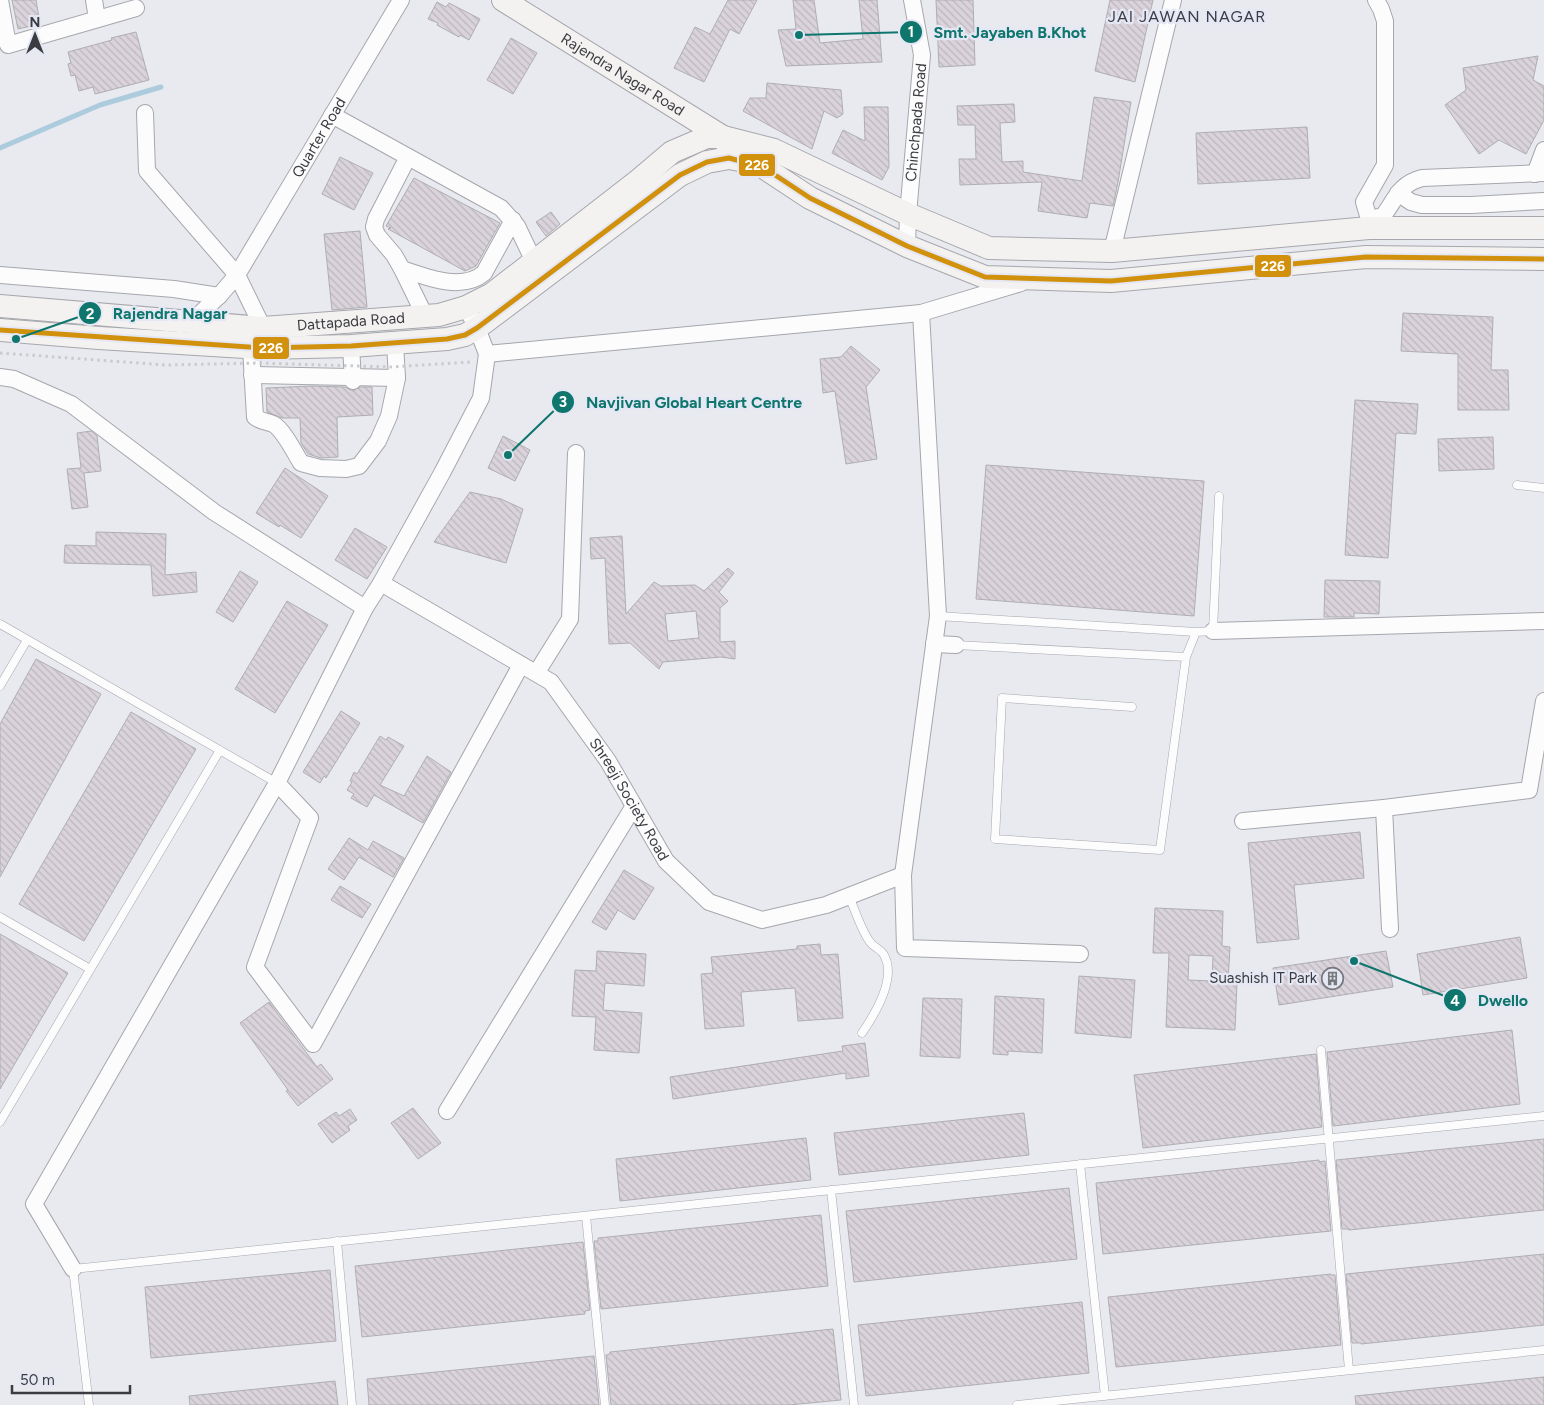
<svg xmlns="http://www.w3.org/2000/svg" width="1544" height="1405" font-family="Figtree,sans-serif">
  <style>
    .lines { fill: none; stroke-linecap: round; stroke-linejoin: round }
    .stream { stroke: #accbdc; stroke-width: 5 }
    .building { fill: url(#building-back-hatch); stroke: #afaeb2; fill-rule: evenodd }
    .lane-casing { stroke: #a6a7ac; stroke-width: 9 }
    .street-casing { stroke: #a6a7ac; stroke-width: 18 }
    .secondary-casing { stroke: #a6a7ac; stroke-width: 24 }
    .lane { stroke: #fcfcfd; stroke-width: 8 }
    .street { stroke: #fcfcfd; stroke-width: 16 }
    .secondary { stroke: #f4f2f1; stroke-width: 22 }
    .path-bridge { stroke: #cbcbcd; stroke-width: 3; stroke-dasharray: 2.5 4; stroke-linecap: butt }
    .bus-1-casing { stroke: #e5e8f4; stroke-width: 9 }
    .bus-1 { stroke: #d1910d; stroke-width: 5 }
    .labels { text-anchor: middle; stroke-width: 4.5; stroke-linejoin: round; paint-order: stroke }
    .street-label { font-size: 15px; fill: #3b3c41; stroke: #e5e8f4 }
    .poi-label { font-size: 15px; fill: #3b3c41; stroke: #e5e8f4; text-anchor: end }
    .neighbourhood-label { font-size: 16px; letter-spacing: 1px; fill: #3b3d47; stroke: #e5e8f4 }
    .leader { fill: none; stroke: #0f766e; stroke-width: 2 }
    .callout-dot { fill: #0f766e; stroke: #e5e8f4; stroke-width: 2 }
    .mark-label { font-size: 15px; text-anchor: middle; font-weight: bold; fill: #fff }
    .callout-label { font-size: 16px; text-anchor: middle; font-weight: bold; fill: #0f766e; stroke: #e5e8f4; stroke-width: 4.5; stroke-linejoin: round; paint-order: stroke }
    .line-badge { stroke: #e5e8f4; stroke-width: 2 }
    .badge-label { font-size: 14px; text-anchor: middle; font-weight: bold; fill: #fff }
  </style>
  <defs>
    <pattern id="building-back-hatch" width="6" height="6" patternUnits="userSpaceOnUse" patternTransform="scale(1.25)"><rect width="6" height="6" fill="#dad3db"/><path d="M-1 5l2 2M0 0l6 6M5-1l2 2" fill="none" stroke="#bcb6bd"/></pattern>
  </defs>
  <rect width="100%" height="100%" fill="#e8eaf0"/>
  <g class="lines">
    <path class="stream" d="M0 148 100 105 161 87"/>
  </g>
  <path class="building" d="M12 0H36L40 24 18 29Z
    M728 0H757L739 34 730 29 704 82 674 68 695 27 710 34Z
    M793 0H814L820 43 863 39 859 0H877L882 62 786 66 778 30 796 29Z
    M936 0H973L975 65 939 67Z
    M1110 0H1153L1135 82 1095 71Z
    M437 2 446 7 449 3 480 19 469 40 460 35 459 37 437 25 438 23 428 19Z
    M136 32 149 80 95 94 93 87 79 91 75 75 71 76 68 64 71 63 68 52 112 40 111 38Z
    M511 38 537 53 513 94 487 80Z
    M1538 56 1533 80 1544 86V120L1526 154 1499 140 1479 154 1445 105 1466 90 1463 68Z
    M767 83 841 90 843 114 837 118 824 111 812 149 743 111 750 98H766Z
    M1094 97 1131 102 1118 182 1113 206 1090 203 1087 218 1038 211 1042 182 960 185 959 159H976L975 125H958L957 106 1014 104 1015 122 1000 123 1002 162 1023 161V172L1082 181Z
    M864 107H888L889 167 882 180 832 153 843 130 865 141Z
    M1307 127 1310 178 1198 184 1196 133Z
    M340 157 373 173 354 210 322 194Z
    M414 178 500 223 476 266 465 271 388 229 391 228 386 226Z
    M551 212 560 224 546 236 536 222Z
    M360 231 367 307 332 310 324 234Z
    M1403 313 1493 317 1491 370H1508L1509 410H1458V354L1401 351Z
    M851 346 880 370 866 387 877 459 846 464 835 391 823 393 820 359 841 357Z
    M313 386 345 387 353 391 360 387H372L373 415 337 417 338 457 321 458 308 454 301 443 300 418H282L267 412 266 388Z
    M1355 400 1418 404 1416 434 1396 433 1388 558 1345 555Z
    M91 431 97 436 101 471 84 473 88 507 72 509 67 469 81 468 77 433Z
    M503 436 530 450 515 481 488 468Z
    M1493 437 1494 469 1439 471 1438 439Z
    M986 465 1204 481 1194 616 976 599Z
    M285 468 328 496 301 538 280 525 279 527 256 513Z
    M470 492 501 499 523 509 506 563 434 542Z
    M355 528 387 547 367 579 335 560Z
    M96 532 166 534 165 575 196 572 197 592 153 596 151 565 64 563 65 545 96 546Z
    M622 536 626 614 654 582 661 586 695 585 704 591 728 568 734 573 719 592 728 601 720 608V642L735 641V659L721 657 663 662 659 669 630 643 609 644 605 558 591 559 590 538ZM696 611 699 638 668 641 665 614Z
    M240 571 258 582 233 622 216 612Z
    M1325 580 1380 581 1379 614 1354 613V617H1324Z
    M287 601 328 625 275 713 235 689Z
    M36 659 101 694 0 877V724Z
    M341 711 360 723 326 778 324 776 320 783 303 772Z
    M131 712 196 749 84 941 19 904Z
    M380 736 386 740 388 737 404 746 380 785 404 796 427 756 451 772 423 823 374 795 367 807 351 798 354 794 347 790 352 782 350 781 354 772 357 774Z
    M1360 832 1364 878 1294 885 1299 939 1257 943 1248 843Z
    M349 838 368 850 373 841 404 858 393 877 359 857 344 880 328 869Z
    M624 870 654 888 634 920 618 910 606 930 592 922Z
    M340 886 371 904 362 918 331 900Z
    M1155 908 1223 911 1222 946 1230 947 1228 982H1237L1235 1030 1166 1027 1169 953H1153ZM1189 955 1213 956 1212 981 1188 980Z
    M0 934 68 973 0 1089Z
    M1520 937 1527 978 1423 995 1417 954Z
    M820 944 821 955 838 954 843 1018 798 1021 795 988 741 992 744 1026 705 1029 701 974 713 973 711 957 797 949V946Z
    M597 951 646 954 644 986 605 983 603 1010 642 1013 639 1053 594 1050 596 1017 572 1016 575 970 596 971Z
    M1386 951 1393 987 1279 1005 1273 968Z
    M1079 976 1135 980 1131 1038 1075 1033Z
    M995 996 1044 999 1042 1053 1008 1051V1055L993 1054Z
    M923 998 962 999 960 1058 920 1056Z
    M269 1002 317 1067 321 1064 333 1079 298 1106 286 1091 288 1090 240 1023Z
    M1512 1030 1520 1104 1333 1126 1327 1052Z
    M865 1043 869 1076 846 1079V1073L673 1099 670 1077 843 1051 842 1046Z
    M1316 1054 1322 1127 1143 1148 1134 1075Z
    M413 1108 441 1143 418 1159 391 1123Z
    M350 1109 357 1120 348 1126 350 1130 332 1143 318 1124 336 1112 339 1116Z
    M1024 1113 1029 1155 839 1175 834 1133Z
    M806 1138 811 1180 620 1201 616 1159Z
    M1544 1139V1210L1349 1230 1348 1229H1342L1336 1160Z
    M1319 1160V1162L1325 1161 1331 1231 1103 1254 1096 1183Z
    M1069 1188 1077 1259 854 1282 846 1211Z
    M821 1215 828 1286 601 1309 594 1241H598V1238Z
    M583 1242 590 1310 585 1311V1314L362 1337 355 1266Z
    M1544 1254V1325L1361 1344V1343H1352L1346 1274Z
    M330 1270 336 1341 151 1358 145 1287Z
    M1331 1274V1275H1335L1341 1345 1116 1367 1108 1297Z
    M1082 1302 1089 1373 866 1396 858 1325Z
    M833 1329 841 1400 789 1405H611L606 1355 610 1354V1352Z
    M594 1356 599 1405H369L367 1379Z
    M1544 1377V1405H1356L1355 1396Z
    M335 1381 338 1405H190L189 1396Z"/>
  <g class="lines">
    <defs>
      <path id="lane" d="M1517 485 1544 488
        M938 616 1196 632 1213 631 1219 496
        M0 624 277 783
        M956 645 1186 657 1196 632
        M0 686 27 640
        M1132 707 1002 698 995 839 1160 850 1186 657
        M849 896C855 910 861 930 870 942 873 947 881 949 884 955 897 978 875 1014 862 1033
        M0 917 90 969
        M1321 1050 1349 1370
        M0 1122 220 750
        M1080 1164 1105 1396
        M831 1190 854 1405
        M586 1216 605 1405
        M337 1241 352 1405
        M89 1405 73 1269 1544 1116
        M1017 1405 1544 1350"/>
      <g id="street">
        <path d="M0 0 8 45 136 8"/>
        <path d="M94 0 97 19"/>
        <path d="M145 113 147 171 237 275 263 328"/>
        <path d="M332 115 501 208 517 226 538 270"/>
        <path d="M408 157 376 219 374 227 377 235 394 255 402 269 425 316"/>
        <path d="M1535 174 1544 150"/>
        <path d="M1398 193 1411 202 1422 205H1471L1544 201"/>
        <path d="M1369 219 1383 216C1396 199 1399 184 1422 178L1544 173"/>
        <path d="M1369 228V219L1364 202 1385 165V21L1381 9 1376 0"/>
        <path id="s1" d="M907 246 908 214 922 55 912 0"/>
        <path d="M1112 251 1173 0"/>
        <path d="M402 269C426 277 462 292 484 273L513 220"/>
        <path d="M0 275 174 289 219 296"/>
        <path d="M921 313 938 616 903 875 905 948 1080 954"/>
        <path id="s2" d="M191 322 219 296 237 275 401 0"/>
        <path d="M351 346 353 381"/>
        <path d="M251 347 255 417C262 422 266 421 273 424 283 429 295 453 301 463L320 468 346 469 359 466 378 441 389 416 397 378 395 344"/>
        <path d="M487 354 921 313 1021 283"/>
        <path d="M252 375 397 378"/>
        <path d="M0 377 14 379 71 404 214 512 365 608"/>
        <path id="s3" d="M381 583 551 682 608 761 666 861 709 902 762 920 826 905 903 875"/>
        <path d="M1213 631 1544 621"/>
        <path d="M934 644 956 645"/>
        <path d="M537 672 570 619 576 453"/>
        <path d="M277 783 310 818 255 967 313 1044 521 665"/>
        <path d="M1243 821 1384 808"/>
        <path d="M1390 929 1384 808 1529 790 1544 701"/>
        <path d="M447 1111 634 806"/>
        <path d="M73 1269 34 1204 277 783 365 608 381 583 442 473 481 398 487 354 477 328 466 307"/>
      </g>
      <g id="secondary">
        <path id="s4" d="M503 0 723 137 724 140"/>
        <path id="s5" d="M0 306 263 328 439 315 466 307 492 294 639 180 672 152 707 137H723L774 150 908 214 989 248 1112 251 1369 228H1544"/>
        <path d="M0 330 99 338 262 348 351 346 447 339 465 335 477 328 680 175 707 162 729 158 745 161 763 167 810 198 907 246 985 277 1111 281 1366 257 1544 259"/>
      </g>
    </defs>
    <use href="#lane" class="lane-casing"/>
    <use href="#street" class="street-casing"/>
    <use href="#secondary" class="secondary-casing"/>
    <use href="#lane" class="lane"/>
    <use href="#street" class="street"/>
    <use href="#secondary" class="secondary"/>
    <path class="path-bridge" d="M0 353 166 365 259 363 390 367 471 362"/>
    <defs>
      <path id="bus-1" d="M0 330 262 348 351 346 447 339 465 335 477 328 680 175 707 162 729 158 763 167 810 198 907 246 985 277 1111 281 1366 257 1544 259"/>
    </defs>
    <use href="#bus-1" class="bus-1-casing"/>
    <use href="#bus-1" class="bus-1"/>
  </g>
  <defs>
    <symbol id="building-ring" viewBox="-11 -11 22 22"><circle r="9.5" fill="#e5e8f4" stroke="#78797e" stroke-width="1.5"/><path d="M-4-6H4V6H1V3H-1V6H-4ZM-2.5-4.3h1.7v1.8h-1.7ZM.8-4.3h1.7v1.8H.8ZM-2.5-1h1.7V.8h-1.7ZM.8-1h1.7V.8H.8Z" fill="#78797e"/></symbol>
  </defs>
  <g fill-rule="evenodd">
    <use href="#building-ring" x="1320" y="966" width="25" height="25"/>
  </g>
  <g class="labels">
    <g class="street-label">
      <text dy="5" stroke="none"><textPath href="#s4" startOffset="141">Rajendra Nagar Road</textPath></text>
      <text dy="5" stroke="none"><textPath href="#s1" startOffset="124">Chinchpada Road</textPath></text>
      <text dy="5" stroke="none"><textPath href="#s2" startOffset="226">Quarter Road</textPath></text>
      <text dy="5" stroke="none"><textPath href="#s5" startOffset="352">Dattapada Road</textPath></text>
      <text dy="5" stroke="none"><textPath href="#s3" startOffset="338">Shreeji Society Road</textPath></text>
    </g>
    <g class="poi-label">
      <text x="1317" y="983">Suashish IT Park</text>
    </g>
    <g class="neighbourhood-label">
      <text x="1187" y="22">JAI JAWAN NAGAR</text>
    </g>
  </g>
  <path class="leader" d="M799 35L911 32M16 339L90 313M508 455L563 402M1354 961L1455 1000"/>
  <g class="callout-dot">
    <circle cx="799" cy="35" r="5"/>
    <circle cx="16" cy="339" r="5"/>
    <circle cx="508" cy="455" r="5"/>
    <circle cx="1354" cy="961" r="5"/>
    <circle cx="911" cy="32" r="12"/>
    <circle cx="90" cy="313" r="12"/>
    <circle cx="563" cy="402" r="12"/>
    <circle cx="1455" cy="1000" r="12"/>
  </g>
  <g class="mark-label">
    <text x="911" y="37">1</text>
    <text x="90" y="319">2</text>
    <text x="563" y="407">3</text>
    <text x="1455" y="1006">4</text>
  </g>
  <g class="callout-label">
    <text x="1010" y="38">Smt. Jayaben B.Khot</text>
    <text x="170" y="319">Rajendra Nagar</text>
    <text x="694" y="408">Navjivan Global Heart Centre</text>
    <text x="1503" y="1006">Dwello</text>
  </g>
  <g class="line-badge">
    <rect x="738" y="153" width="38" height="24" rx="5" fill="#d1910d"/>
    <rect x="1254" y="254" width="38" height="24" rx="5" fill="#d1910d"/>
    <rect x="252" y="336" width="38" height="24" rx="5" fill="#d1910d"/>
  </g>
  <g class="badge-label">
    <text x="757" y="170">226</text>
    <text x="1273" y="271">226</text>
    <text x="271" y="353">226</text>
  </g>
  <g transform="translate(35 35)" stroke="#e5e8f4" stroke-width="4" paint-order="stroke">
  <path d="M0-4L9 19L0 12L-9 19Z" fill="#3b3c41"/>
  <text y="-8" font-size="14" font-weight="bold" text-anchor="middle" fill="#3b3c41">N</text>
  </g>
  <path d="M12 1385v8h118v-8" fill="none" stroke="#3b3c41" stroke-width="2.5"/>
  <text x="20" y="1385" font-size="15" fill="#3b3c41" stroke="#e5e8f4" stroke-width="4" paint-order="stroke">50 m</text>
</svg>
